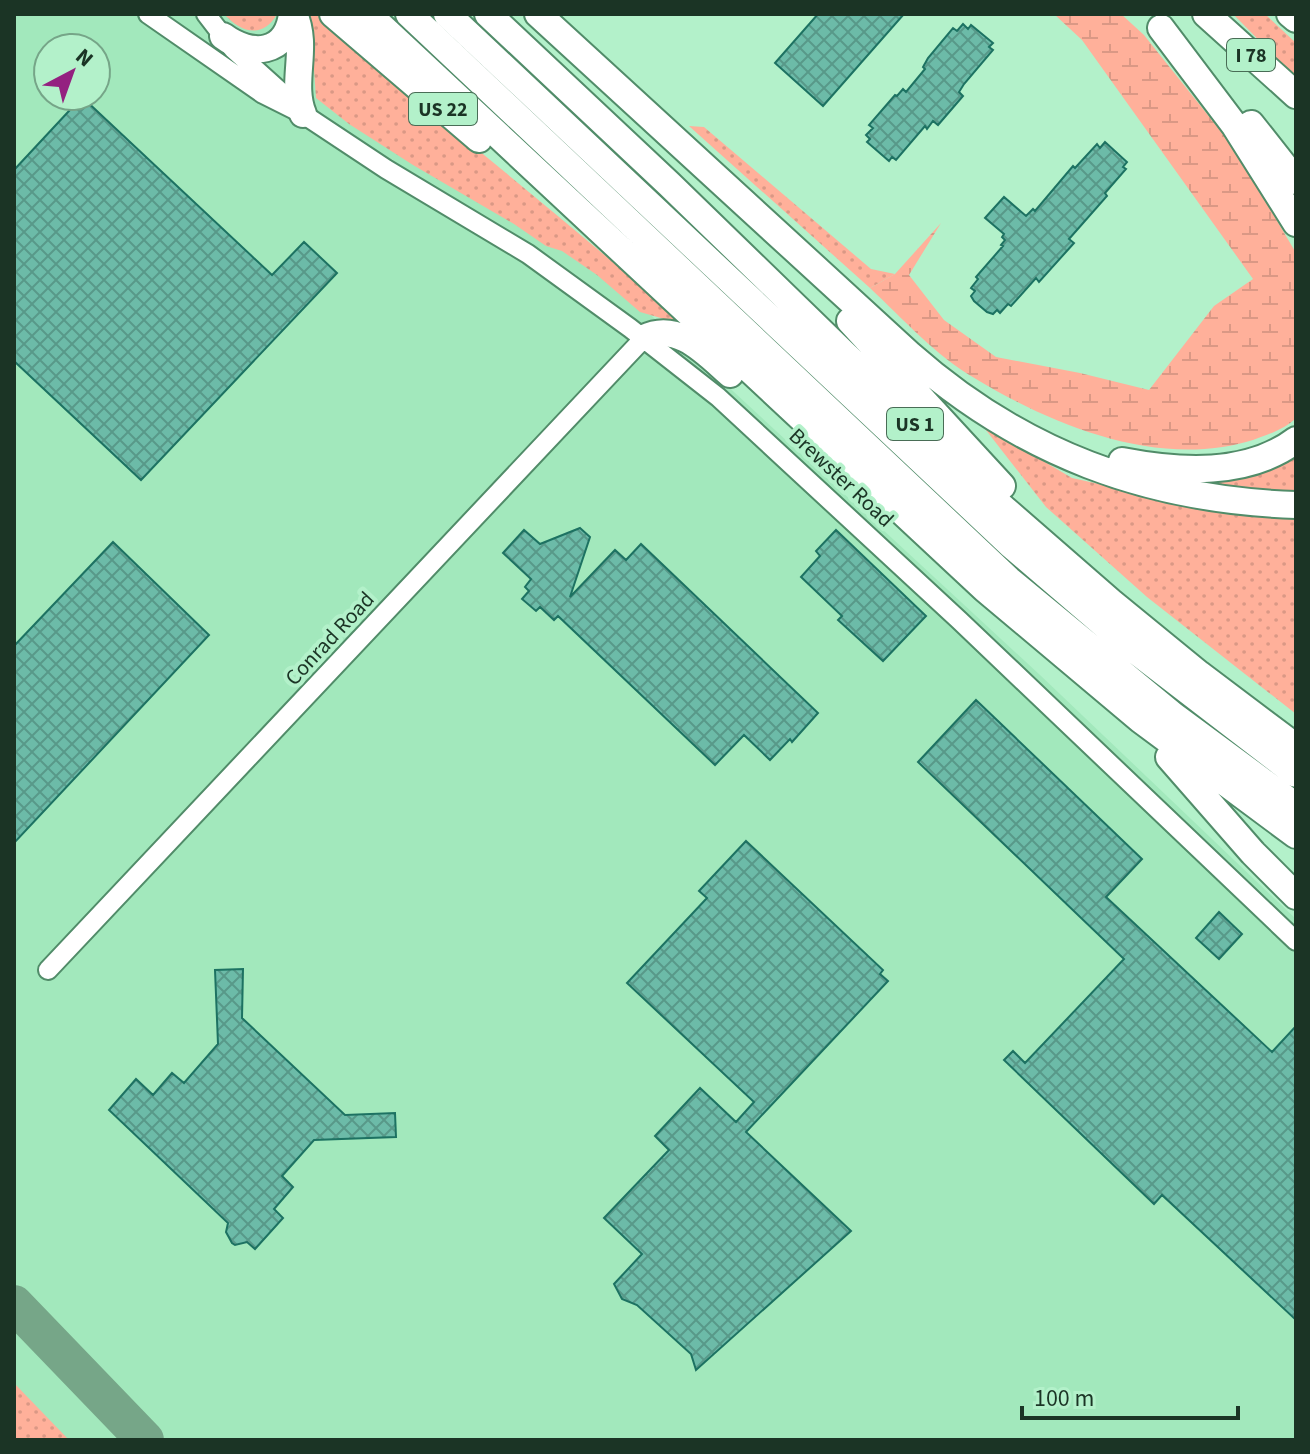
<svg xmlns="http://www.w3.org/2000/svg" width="1310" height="1454" font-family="'Source Sans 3',sans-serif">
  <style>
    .built { fill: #a2e8bc; fill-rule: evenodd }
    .grass { fill: url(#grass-dots) }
    .wetland { fill: url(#wetland-marsh) }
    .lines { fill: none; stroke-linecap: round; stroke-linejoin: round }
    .taxiway { stroke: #76a688; stroke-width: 38 }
    .building { fill: url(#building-cross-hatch); stroke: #1d7262; stroke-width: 2 }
    .minor-casing { stroke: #518c69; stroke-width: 22 }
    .highway-casing { stroke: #518c69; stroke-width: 30 }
    .minor { stroke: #fff; stroke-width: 18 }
    .highway { stroke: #fff; stroke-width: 26 }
    .labels { text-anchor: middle; stroke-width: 8; stroke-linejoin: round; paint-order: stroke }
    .shield { fill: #b3f1ca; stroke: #496d56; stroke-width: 2 }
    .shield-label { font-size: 20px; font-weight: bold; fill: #1b3425 }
    .street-label { font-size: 22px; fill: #1b3425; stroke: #b3f1ca }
  </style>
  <defs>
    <pattern id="grass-dots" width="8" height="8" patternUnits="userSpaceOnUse" patternTransform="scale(2)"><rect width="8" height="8" fill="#ffb09a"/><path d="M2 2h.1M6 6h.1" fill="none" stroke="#da9885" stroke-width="1.8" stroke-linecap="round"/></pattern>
    <pattern id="wetland-marsh" width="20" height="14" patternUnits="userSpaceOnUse" patternTransform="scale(2)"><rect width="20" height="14" fill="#ffb09a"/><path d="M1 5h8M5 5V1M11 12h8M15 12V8" fill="none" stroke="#da9885"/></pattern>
    <pattern id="building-cross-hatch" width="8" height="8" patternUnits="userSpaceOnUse" patternTransform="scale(2)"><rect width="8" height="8" fill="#6cbba8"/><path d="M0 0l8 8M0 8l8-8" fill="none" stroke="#589989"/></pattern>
  </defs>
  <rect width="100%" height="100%" fill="#b3f1ca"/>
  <path class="built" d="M14 14H308L535 208 1040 675 1296 919V1440H14ZM48 48H96V96H48Z"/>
  <path class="grass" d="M224 14H277C263 39 241 33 224 14Z
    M310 14H321C438 122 566 218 685 325L640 312 597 275 562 251 546 246 514 224 413 165 349 124 316 98Z
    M1233 14H1265L1296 43V78Z
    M689 126 704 127 871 269 895 274 870 288Z
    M982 425 1072 478 1235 514H1296V714L1147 597 1046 507Z
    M1296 449V493L1160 477Z
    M14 1383 69 1440H14Z"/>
  <path class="wetland" d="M1054 14H1121L1144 35 1235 149 1296 253V418C1285 429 1267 435 1253 440 1160 469 1056 427 976 379 936 356 903 319 870 288L895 274 941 223 909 275 944 320 996 357 1080 373 1149 390 1214 306 1253 279 1082 40Z"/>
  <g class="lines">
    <path class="taxiway" d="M14 1304 145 1440"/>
  </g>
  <path class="building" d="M818 14H904L823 106 775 63Z
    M963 24 968 29 971 25 993 43 989 47 993 50 964 84 959 92 963 96 938 125 933 121 927 129 925 126 896 160 892 157 889 161 867 142 870 139 866 135 873 128 869 125 895 95 897 96 903 89 906 92 925 69 923 67 928 58 953 28 957 31Z
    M82 97 272 275 304 242 337 273 141 480 14 361V170Z
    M1105 142 1127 162 1123 167 1126 169 1105 193 1107 196 1069 239 1074 243 1039 282 1036 278 1011 306 1008 304 1000 313 997 310 993 314 987 312 974 301 971 296 975 291 971 288 978 279 976 277 1003 246 1001 245 1005 240 1002 237 1004 234 985 218 1004 197 1026 216 1033 209 1035 211 1073 166 1075 168 1097 144 1100 148Z
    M580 528 590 537 570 597 615 550 626 560 641 544 818 713 792 742 790 739 770 760 744 735 715 765 558 616 554 620 540 607 536 611 522 599 529 591 525 587 531 579 503 553 524 530 540 544Z
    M836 530 926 616 883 661 838 620 842 616 801 577 820 556 816 551Z
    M113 542 209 635 14 843V646Z
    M976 700 1142 859 1106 897 1272 1052 1296 1026V1320L1162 1195 1154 1204 1004 1060 1013 1051 1025 1063 1124 959 918 762Z
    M746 841 883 970 880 974 888 981 746 1132 851 1231 696 1370 691 1354 637 1305 622 1299 614 1284 642 1254 604 1218 669 1150 655 1136 700 1088 736 1122 754 1102 627 983 707 898 699 891Z
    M1219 912 1242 934 1219 959 1196 938Z
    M243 969 242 1018 345 1115 395 1113 396 1137 314 1140 282 1176 293 1187 274 1209 283 1218 255 1249 247 1242 235 1245 232 1243 226 1232 228 1223 109 1110 136 1079 153 1095 172 1073 184 1083 218 1044 215 970Z"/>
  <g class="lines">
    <defs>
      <path id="minor" d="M148 14 263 94 303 114 386 169 528 254 630 328 718 397 959 620 1296 941
        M206 14 233 49 293 103
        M48 970 644 338"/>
      <path id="highway" d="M294 14C309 48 290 82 303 114
        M333 14 479 139
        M368 14 985 589 1141 720 1296 835
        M409 14 1009 580 1174 716 1296 806
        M447 14 1010 544 1128 645 1296 774
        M488 14 669 184 1003 508 1111 602 1199 674 1296 747
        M538 14 909 354C1021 453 1147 500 1296 505
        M1206 14 1296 95
        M1290 14 1296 19
        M1161 28 1235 126 1296 223
        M223 36C251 57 287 55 292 14
        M1251 124 1296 181
        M850 321 1002 486
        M644 338C678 321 706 353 730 374
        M1122 461C1179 472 1247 477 1296 440
        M1169 757 1253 853 1296 896"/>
    </defs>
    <use href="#minor" class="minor-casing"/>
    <use href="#highway" class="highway-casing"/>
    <use href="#minor" class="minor"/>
    <use href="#highway" class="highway"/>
  </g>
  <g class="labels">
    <g class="shield">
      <rect x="1227" y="39" width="48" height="32" rx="6"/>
      <rect x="409" y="93" width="68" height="32" rx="6"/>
      <rect x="887" y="408" width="56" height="32" rx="6"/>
    </g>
    <g class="shield-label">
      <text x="1251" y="62">I 78</text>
      <text x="443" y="116">US 22</text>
      <text x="915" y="431">US 1</text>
    </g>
    <g class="street-label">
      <text transform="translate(842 477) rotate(43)" y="8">Brewster Road</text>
      <text transform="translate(329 638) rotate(-47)" y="8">Conrad Road</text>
    </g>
  </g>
  <rect width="1310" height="1454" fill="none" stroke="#1b3425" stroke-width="32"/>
  <g transform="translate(72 72) rotate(41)"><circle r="38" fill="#b3f1ca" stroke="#76a588" stroke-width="2"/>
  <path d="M0-6L14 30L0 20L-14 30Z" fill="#942180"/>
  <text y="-12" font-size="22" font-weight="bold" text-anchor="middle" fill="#1b3425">N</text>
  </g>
  <path d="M1022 1406v12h216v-12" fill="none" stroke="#1b3425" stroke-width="4"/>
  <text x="1034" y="1406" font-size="24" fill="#1b3425" stroke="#b3f1ca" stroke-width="6" paint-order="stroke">100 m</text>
</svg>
